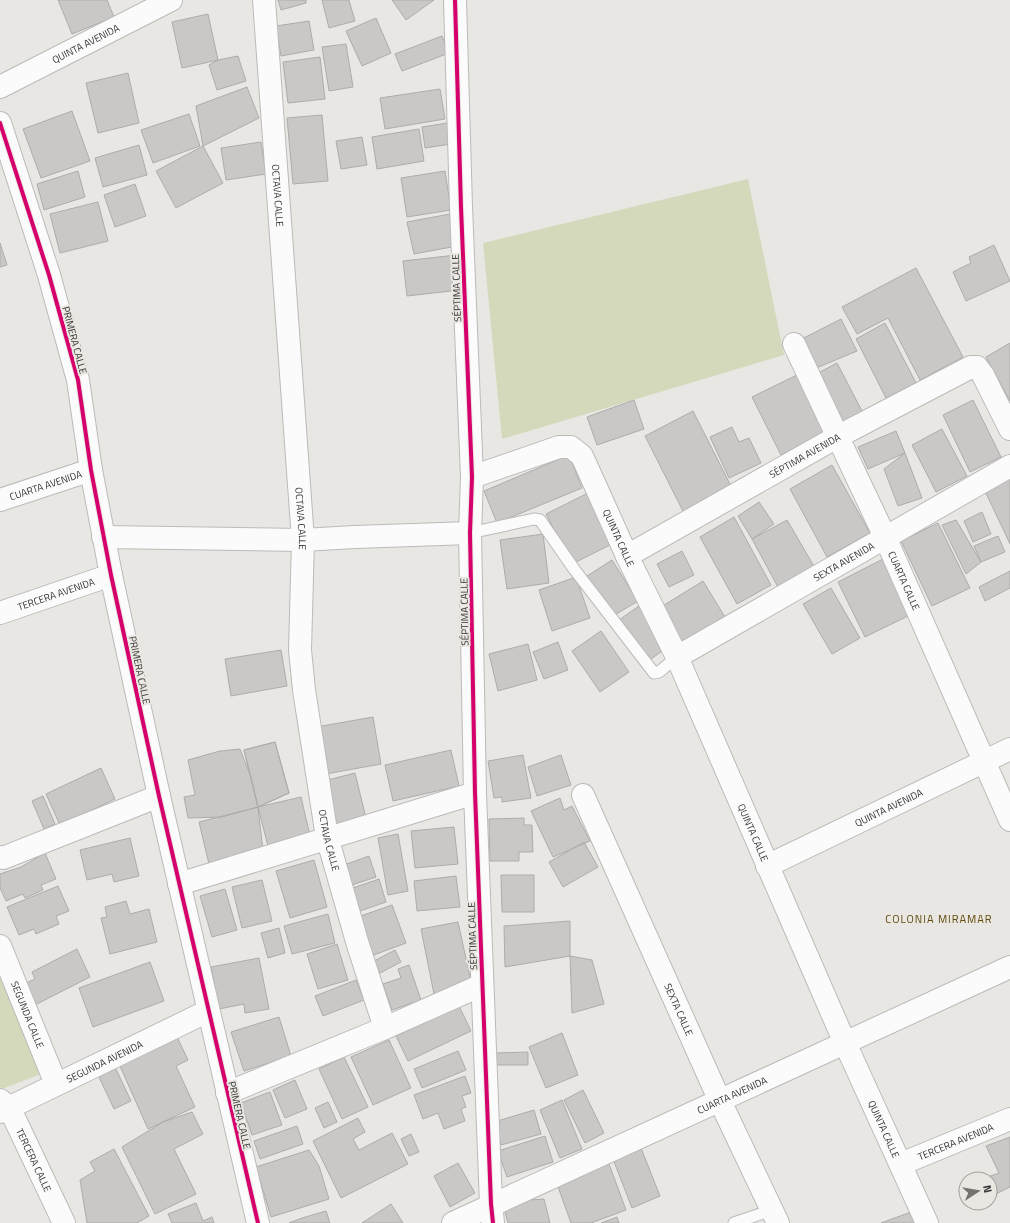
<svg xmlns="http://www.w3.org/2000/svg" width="1010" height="1223" font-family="'Titillium Web',sans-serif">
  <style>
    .green { fill: #d5d9bb }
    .building { fill: #cac8c6; stroke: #aeacaa }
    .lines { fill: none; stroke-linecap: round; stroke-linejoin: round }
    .lane-casing { stroke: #bcbab9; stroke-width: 13 }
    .street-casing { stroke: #bcbab9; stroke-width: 24 }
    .lane { stroke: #fcfbfb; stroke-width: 11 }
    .street { stroke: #fcfbfb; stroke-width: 22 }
    .cycleway-casing { stroke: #eae7e3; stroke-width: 6 }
    .cycleway { stroke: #d6006c; stroke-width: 4 }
    .labels { text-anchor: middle; stroke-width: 4; stroke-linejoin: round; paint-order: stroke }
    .street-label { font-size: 10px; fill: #353432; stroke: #eae7e3 }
    .neighbourhood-label { font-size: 11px; letter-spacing: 1px; fill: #5e4b0c; stroke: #eae7e3 }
  </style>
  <rect width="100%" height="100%" fill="#e9e7e4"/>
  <path class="green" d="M748 179 784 355 502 439 483 243Z
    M0 972 41 1074 2 1089 0 1087Z"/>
  <path class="building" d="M58 0H107L114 17 72 34Z
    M278 0H306V3L281 10Z
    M322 0H349L355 21 329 28Z
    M392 0H434L406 20Z
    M208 14 218 60 182 68 172 22Z
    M376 18 391 53 362 66 346 31Z
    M309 21 314 50 281 56 276 26Z
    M442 36 449 53 402 71 395 54Z
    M346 44 353 87 329 91 322 47Z
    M238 56 246 81 217 90 209 65 218 60Z
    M320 57 325 99 288 103 283 62Z
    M128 73 139 123 98 133 86 83Z
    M247 87 259 118 203 146 196 106Z
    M440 89 445 119 385 129 380 98Z
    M72 111 90 161 41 178 23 129Z
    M189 114 200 146 153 163 141 130Z
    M322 115 328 181 293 184 287 118Z
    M447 123 451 144 425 148 422 127Z
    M419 129 424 161 377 169 372 137Z
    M362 137 367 165 341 169 336 141Z
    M261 142 266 174 226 180 221 148Z
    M139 145 147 175 103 187 95 158Z
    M203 146 223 183 176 208 156 171Z
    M78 171 85 197 44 210 37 184Z
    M445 171 451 210 407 217 401 178Z
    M135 184 146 216 115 227 104 195Z
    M98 202 108 241 60 253 50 214Z
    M450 214 457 246 414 254 407 222Z
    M0 243 7 265 0 267Z
    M994 245 1010 281 966 301 953 272 971 263 969 257Z
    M456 255 460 290 407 296 403 261Z
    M916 268 963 357 920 380 888 318 857 334 842 307Z
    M841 319 857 351 814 369 798 341Z
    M885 323 916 383 886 398 856 339Z
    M1010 343V401L986 357Z
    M837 363 863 413 844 423 818 373Z
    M801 373 830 430 781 455 752 397Z
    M634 400 644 429 597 445 587 417Z
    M973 400 1001 457 970 472 943 415Z
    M693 411 734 492 686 517 645 436Z
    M732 427 739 442 749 438 761 463 729 478 710 437Z
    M942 429 967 476 936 492 912 445Z
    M896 431 905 453 868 469 858 447Z
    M905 453 922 498 898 506 884 469Z
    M569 455 582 488 497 523 484 491Z
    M832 465 870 533 827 557 790 489Z
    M1010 479V544L985 491Z
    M594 490 620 540 572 564 546 514Z
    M759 502 774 524 752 539 738 516Z
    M982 512 991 534 973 542 964 521Z
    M734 517 771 585 737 604 700 537Z
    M787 520 815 568 779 589 752 539Z
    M956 520 981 562 966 574 942 525Z
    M938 523 970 588 932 606 901 541Z
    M543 534 549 583 507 589 500 540Z
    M998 536 1005 552 981 562 974 546Z
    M682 551 694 575 669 587 657 564Z
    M883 559 910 615 865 637 838 582Z
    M612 560 638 601 613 616 587 576Z
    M1010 571V588L985 601 979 587Z
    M576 577 590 618 552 631 539 590Z
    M703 581 725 617 682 642 661 607Z
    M831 588 860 638 832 654 803 604Z
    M639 606 668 647 648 661 619 620Z
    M601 631 629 672 600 692 572 651Z
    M558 642 568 670 544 679 533 652Z
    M528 644 537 680 498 691 489 654Z
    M281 650 287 686 231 696 225 659Z
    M373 717 381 764 320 775 311 728Z
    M275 742 289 793 258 807 244 750Z
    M275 742 289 793 258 807 244 750Z
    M240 749 251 777 258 807 222 817 188 818 184 797 195 795 188 760 220 751Z
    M451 750 459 786 393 801 385 765Z
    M523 755 531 798 502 802V797L494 798 488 761Z
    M561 755 571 785 537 796 528 767Z
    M101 768 115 799 60 825 46 794Z
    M355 773 366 818 336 826 324 781Z
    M43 796 55 824 44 829 32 801Z
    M301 797 311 840 269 850 258 807Z
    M560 798 564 810 572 806 590 841 553 857 531 811Z
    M258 807 263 851 209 864 199 822Z
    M524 818V825H532L533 852H519V861H490L489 819Z
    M454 827 458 864 415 868 411 831Z
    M398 834 408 891 388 895 378 838Z
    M130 838 139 876 114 882 112 874 87 880 80 850Z
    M584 842 598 867 563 887 549 862Z
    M45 853 56 879 41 885 43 890 25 898 23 894 6 901 0 888V874L21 867Z
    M369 856 376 877 352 885 344 865Z
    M314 860 327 907 290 918 276 871Z
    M501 875H534V912H502Z
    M456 876 460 907 417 911 414 881Z
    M379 879 386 902 357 912 350 889Z
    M262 880 272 921 242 928 232 887Z
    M58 886 69 911 56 916 59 924 36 934 34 929 19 935 7 907Z
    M225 889 237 930 212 937 200 896Z
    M126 901 130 914 149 909 157 942 110 954 101 918 107 917 105 907Z
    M392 905 406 943 371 956 358 917Z
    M328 914 335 943 292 954 284 926Z
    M570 921V956L505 967 504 926Z
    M458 922 472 986 434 994 421 929Z
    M279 928 285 953 268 958 261 933Z
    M337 944 348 980 318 989 307 954Z
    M77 949 90 977 35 1005 24 984 35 979 32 972Z
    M395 950 401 962 380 973 374 961Z
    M570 956 592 960 604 1004 572 1013Z
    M259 958 269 1009 245 1013 244 1004 219 1009 211 967Z
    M150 962 164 1001 93 1027 79 988Z
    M409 965 421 1000 392 1010 383 984 401 978 398 969Z
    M356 980 364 1000 323 1016 315 996Z
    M459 1006 471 1031 408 1061 396 1036Z
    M279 1017 291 1056 244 1071 231 1032Z
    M562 1033 578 1075 546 1088 529 1047Z
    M177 1037 188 1060 176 1066 195 1107 148 1129 119 1064Z
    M389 1040 411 1088 373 1105 351 1057Z
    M458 1051 466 1070 422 1088 414 1069Z
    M528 1052V1065H496V1053Z
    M344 1057 368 1107 342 1119 319 1069Z
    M115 1067 131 1101 114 1109 98 1075Z
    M465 1076 471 1093 462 1096 466 1107 461 1109 465 1121 444 1129 438 1113 423 1119 414 1095Z
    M295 1080 307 1109 285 1118 273 1090Z
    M583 1090 604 1133 585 1143 564 1100Z
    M270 1092 282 1125 252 1135 241 1103Z
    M562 1100 582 1149 560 1158 540 1110Z
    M328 1102 337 1122 324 1128 315 1108Z
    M534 1110 541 1134 501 1145 494 1122Z
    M192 1112 203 1134 174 1149 196 1194 155 1214 122 1147 163 1122Z
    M358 1118 365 1132 353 1139 359 1150 392 1133 408 1164 341 1198 313 1141Z
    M297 1126 303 1144 260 1159 254 1141Z
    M411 1134 419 1152 409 1156 401 1139Z
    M545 1136 553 1162 507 1177 498 1151Z
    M1010 1137V1187L992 1196 990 1179H982L999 1173 986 1146Z
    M641 1148 660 1196 632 1208 613 1159Z
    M114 1149 149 1216 137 1223H87L80 1180 95 1171 90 1162Z
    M309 1150 319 1166 329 1199 271 1217 256 1167Z
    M458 1163 475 1193 450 1207 434 1176Z
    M609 1164 626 1210 591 1223H571L557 1184Z
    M544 1199 550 1223H508L502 1202Z
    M196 1203 203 1221 212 1217 214 1223H172L168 1214Z
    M391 1204 403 1223H362Z
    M326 1211 330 1223H289L302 1218Z
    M911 1212 915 1223H881Z
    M617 1217 619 1223H601Z"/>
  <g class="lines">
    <defs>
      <path id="lane" d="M470 533 534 519 540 520 574 569 654 673 659 672 677 657
        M734 1223 772 1210"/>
      <g id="street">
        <path id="s1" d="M264 0 303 540 300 650 304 690 327 837 358 945 385 1028"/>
        <path d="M455 0 461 207 472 477 470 533 475 793 491 1204 493 1223"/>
        <path id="s2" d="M0 87 171 0"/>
        <path d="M0 123 49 275 78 380 91 470 111 575 159 796 258 1223"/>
        <path id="s3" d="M794 344 885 537 1010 820"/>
        <path id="s4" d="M472 477 559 447H571L582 456 627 556 677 657 845 1043 927 1223"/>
        <path id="s5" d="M0 500 91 470"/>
        <path d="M103 537 303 540 355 537 470 533"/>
        <path id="s6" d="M627 556 837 437 971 367H977L983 375 1010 429"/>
        <path id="s7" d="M0 613 111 575"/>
        <path id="s8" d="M677 657 1010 466"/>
        <path id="s9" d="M583 795 719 1099 778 1223"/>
        <path d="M0 857 3 858 159 796"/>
        <path id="s10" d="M767 866 1010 749"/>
        <path d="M179 884 475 793"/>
        <path id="s11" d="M0 946 56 1084"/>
        <path d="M227 1093 385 1028 482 985"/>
        <path id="s12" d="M0 1100 9 1107 64 1223"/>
        <path id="s13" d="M0 1112 208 1011"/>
        <path id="s14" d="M901 1164 1010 1119"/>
        <path id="s15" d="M453 1223 1010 967"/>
      </g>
    </defs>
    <use href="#lane" class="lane-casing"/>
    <use href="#street" class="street-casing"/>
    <use href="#lane" class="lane"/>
    <use href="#street" class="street"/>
    <defs>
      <path id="cycleway" d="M455 0 461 207 472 477 470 533 475 793 491 1204 493 1223
        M0 123 49 275 78 380 91 470 111 575 159 796 258 1223"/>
    </defs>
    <use href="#cycleway" class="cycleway-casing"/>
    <use href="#cycleway" class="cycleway"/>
  </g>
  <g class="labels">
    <g class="street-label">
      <text dy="4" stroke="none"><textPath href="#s2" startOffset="96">QUINTA AVENIDA</textPath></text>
      <text dy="4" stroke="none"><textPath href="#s1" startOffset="196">OCTAVA CALLE</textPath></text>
      <text transform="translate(456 288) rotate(-92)" y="4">SÉPTIMA CALLE</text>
      <text transform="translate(75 340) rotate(75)" y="4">PRIMERA CALLE</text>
      <text dy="4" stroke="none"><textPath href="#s6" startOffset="204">SÉPTIMA AVENIDA</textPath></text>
      <text dy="4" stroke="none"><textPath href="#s5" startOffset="48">CUARTA AVENIDA</textPath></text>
      <text dy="4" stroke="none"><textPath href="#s1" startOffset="520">OCTAVA CALLE</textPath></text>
      <text dy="4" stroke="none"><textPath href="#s4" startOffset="208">QUINTA CALLE</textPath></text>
      <text dy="4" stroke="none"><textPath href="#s8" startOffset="192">SEXTA AVENIDA</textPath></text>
      <text dy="4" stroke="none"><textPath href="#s3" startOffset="261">CUARTA CALLE</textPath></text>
      <text dy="4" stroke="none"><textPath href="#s7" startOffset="59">TERCERA AVENIDA</textPath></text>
      <text transform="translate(464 612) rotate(-91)" y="4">SÉPTIMA CALLE</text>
      <text transform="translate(140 670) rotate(78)" y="4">PRIMERA CALLE</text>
      <text dy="4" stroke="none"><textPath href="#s10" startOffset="135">QUINTA AVENIDA</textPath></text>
      <text dy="4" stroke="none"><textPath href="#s4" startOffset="532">QUINTA CALLE</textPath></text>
      <text dy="4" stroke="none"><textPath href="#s1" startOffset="844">OCTAVA CALLE</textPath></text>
      <text transform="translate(472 936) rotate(-92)" y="4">SÉPTIMA CALLE</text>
      <text dy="4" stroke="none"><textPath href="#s9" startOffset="235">SEXTA CALLE</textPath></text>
      <text dy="4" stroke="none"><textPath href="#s11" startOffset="74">SEGUNDA CALLE</textPath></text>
      <text dy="4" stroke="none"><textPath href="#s13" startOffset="116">SEGUNDA AVENIDA</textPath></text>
      <text dy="4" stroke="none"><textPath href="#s15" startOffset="307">CUARTA AVENIDA</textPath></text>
      <text transform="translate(240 1115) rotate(77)" y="4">PRIMERA CALLE</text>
      <text dy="4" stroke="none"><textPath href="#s4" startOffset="856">QUINTA CALLE</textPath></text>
      <text dy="4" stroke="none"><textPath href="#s14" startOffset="59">TERCERA AVENIDA</textPath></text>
      <text dy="4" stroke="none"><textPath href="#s12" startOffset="70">TERCERA CALLE</textPath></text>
    </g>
    <g class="neighbourhood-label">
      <text x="939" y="923">COLONIA MIRAMAR</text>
    </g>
  </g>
  <g transform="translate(978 1191) rotate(78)"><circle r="19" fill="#eae7e3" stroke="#a29f9c"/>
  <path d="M0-3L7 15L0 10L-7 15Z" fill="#747370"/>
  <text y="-6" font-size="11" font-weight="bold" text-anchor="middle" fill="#353432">N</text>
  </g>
</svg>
